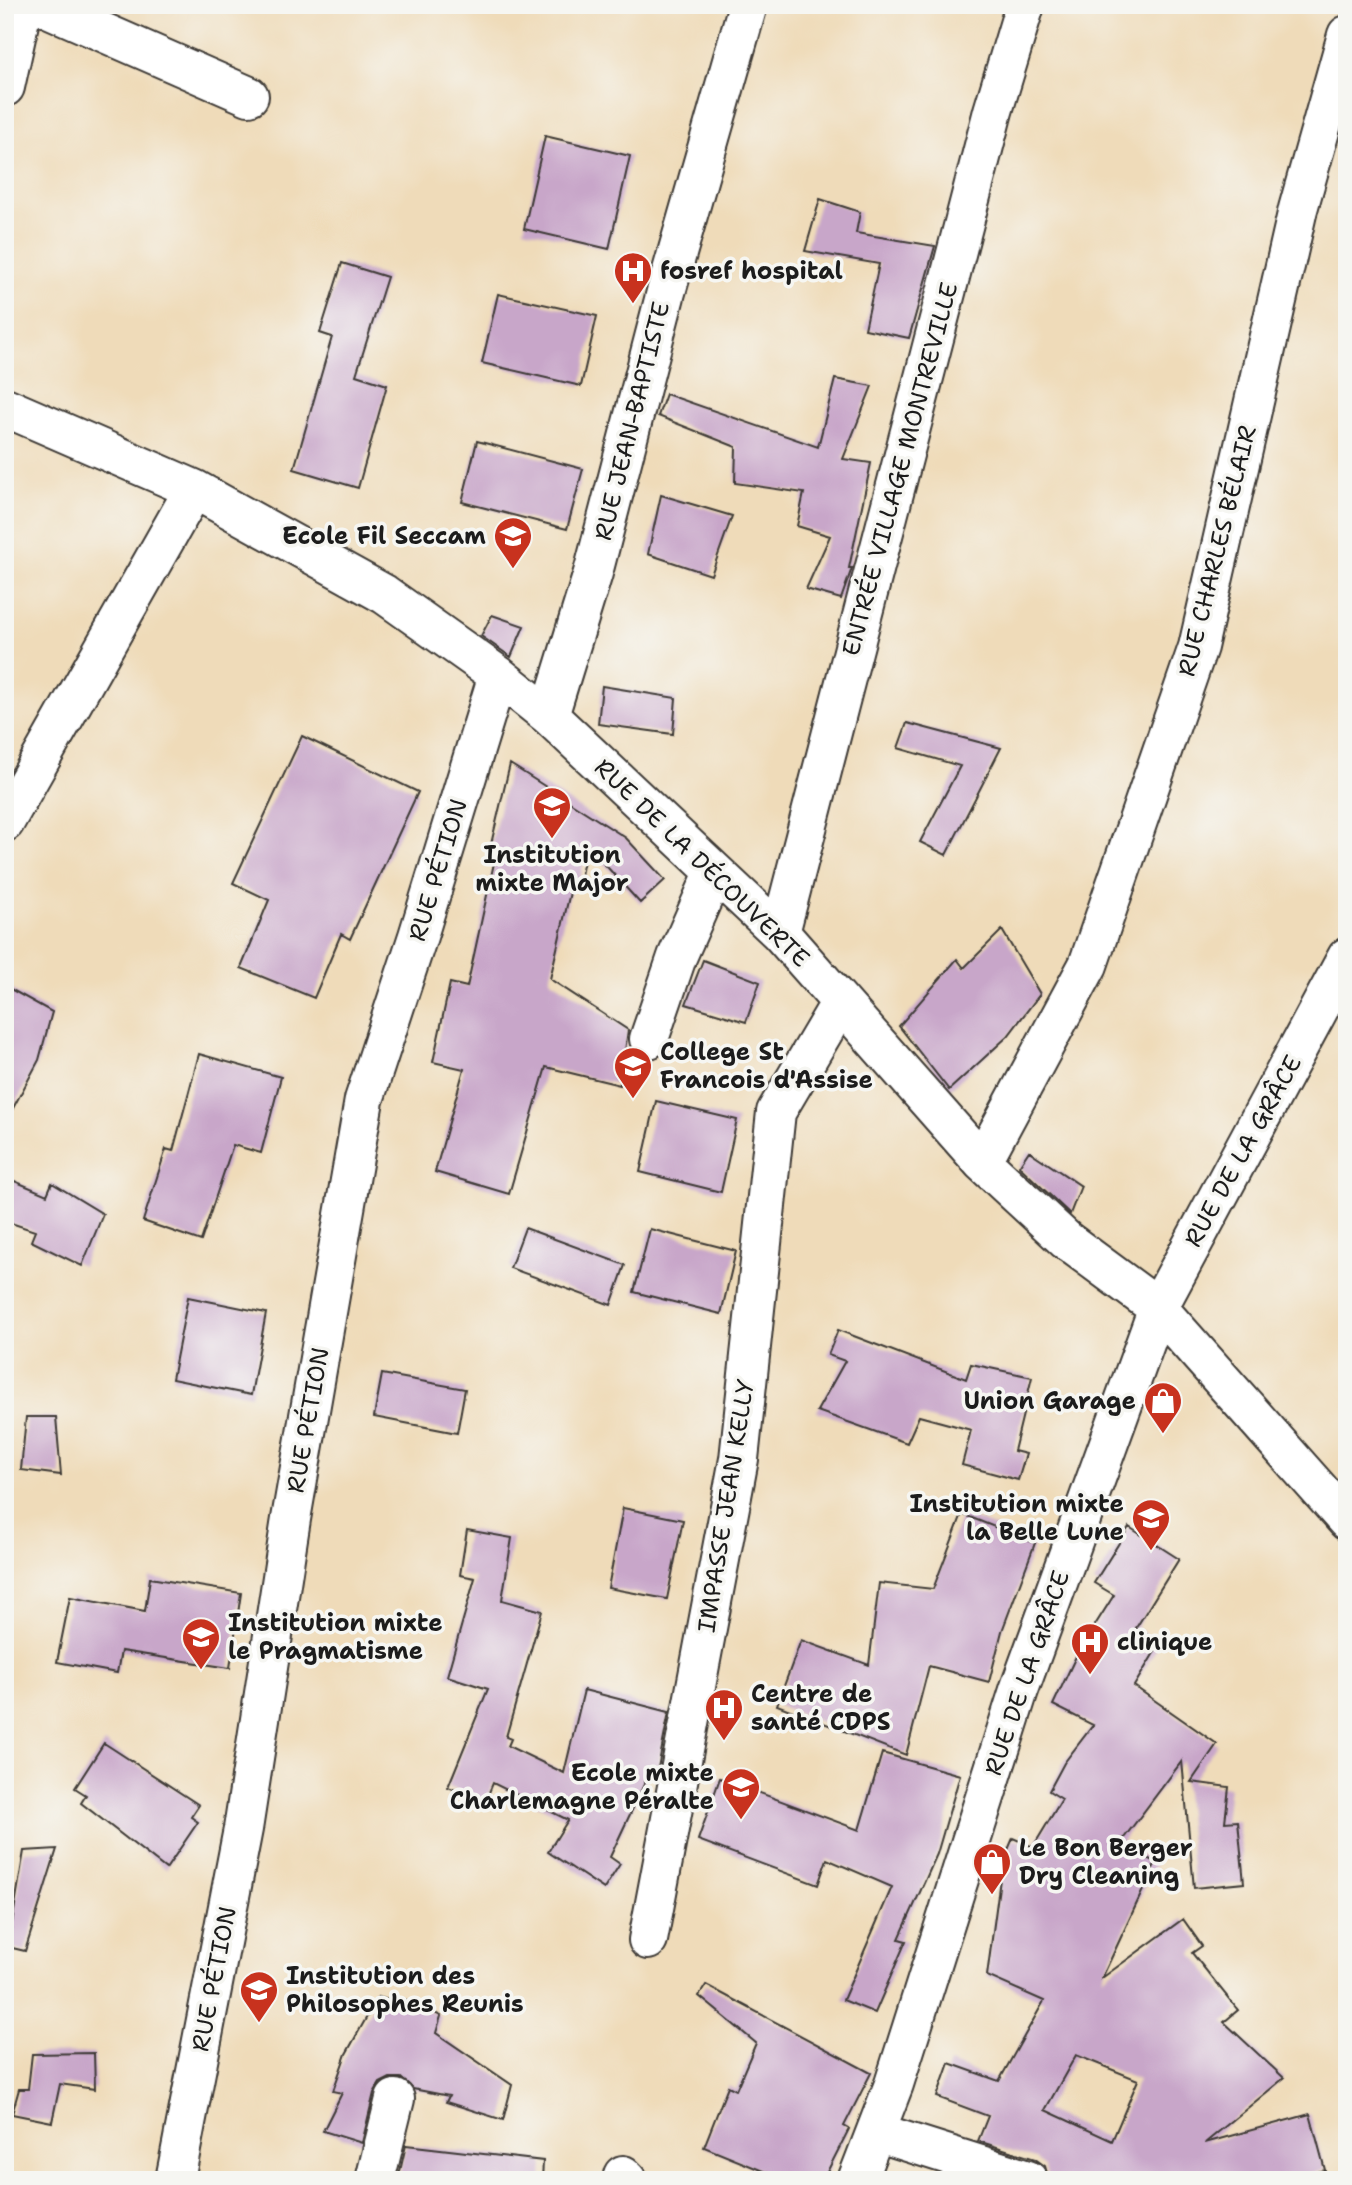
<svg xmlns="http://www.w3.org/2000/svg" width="1352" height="2185" font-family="'Shantell Sans',sans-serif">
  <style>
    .building { fill: #c8a6c9; fill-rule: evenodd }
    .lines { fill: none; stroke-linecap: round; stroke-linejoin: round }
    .minor-casing { stroke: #3c3934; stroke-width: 42 }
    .minor { stroke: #fff; stroke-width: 38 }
    .labels { text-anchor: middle; stroke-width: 7; stroke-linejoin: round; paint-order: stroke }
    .poi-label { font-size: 24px; font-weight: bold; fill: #1c1c1c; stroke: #f6f6f2; text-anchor: start }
    .street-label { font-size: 24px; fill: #1c1c1c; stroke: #f6f6f2 }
  </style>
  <rect width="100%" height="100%" fill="#f6f6f2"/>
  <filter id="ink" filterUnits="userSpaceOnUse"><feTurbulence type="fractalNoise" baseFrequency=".0143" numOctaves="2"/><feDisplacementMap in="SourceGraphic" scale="14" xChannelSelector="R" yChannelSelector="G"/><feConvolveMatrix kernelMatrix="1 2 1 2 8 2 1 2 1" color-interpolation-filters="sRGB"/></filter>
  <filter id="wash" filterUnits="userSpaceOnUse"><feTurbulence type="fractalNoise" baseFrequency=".00686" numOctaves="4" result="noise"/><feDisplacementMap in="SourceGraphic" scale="28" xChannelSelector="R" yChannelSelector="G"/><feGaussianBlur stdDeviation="1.57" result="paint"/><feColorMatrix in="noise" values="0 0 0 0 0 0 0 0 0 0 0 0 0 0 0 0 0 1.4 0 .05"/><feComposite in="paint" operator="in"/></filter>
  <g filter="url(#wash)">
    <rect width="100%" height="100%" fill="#efdbb9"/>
    <g id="blocks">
      <path class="building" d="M545 136 630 156 609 249 524 229Z
        M820 199 860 212 856 233 935 246 909 338 865 329 879 264 805 251Z
        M342 263 387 277 356 375 387 385 358 488 294 469 332 337 320 333Z
        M498 294 597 316 581 386 482 363Z
        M835 379 872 386 843 459 871 463 849 568H852L841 599 806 589 830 536 797 526 804 493 735 483 736 447 658 416 666 394 818 447Z
        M477 441 583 469 567 529 462 502Z
        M661 495 732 516 711 575 648 554Z
        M492 615 524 626 511 657 481 636Z
        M602 686 676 698 673 734 598 724Z
        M907 723 1001 748 946 855 920 842 960 766 898 748Z
        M302 736 418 792 350 939 341 934 314 998 241 968 269 900 233 883Z
        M510 764 626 838 665 880 640 903 587 845 578 890 571 888 550 979 628 1030 620 1085 546 1067 509 1194 435 1172 464 1069 433 1062 450 983 467 987 494 863 487 861Z
        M1002 930 1040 994 1008 1036 949 1090 899 1026 957 959 964 968Z
        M703 960 760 982 746 1022 686 1004Z
        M5 986 52 1012 39 1060 5 1123Z
        M199 1054 281 1077 261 1153 233 1145 201 1241 143 1221 166 1149 173 1151Z
        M656 1101 737 1120 721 1192 640 1172Z
        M1029 1151 1081 1186 1070 1214 1019 1166Z
        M5 1177 47 1195 52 1183 103 1214 82 1266 31 1241 35 1231 5 1221Z
        M525 1228 625 1265 611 1305 510 1268Z
        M650 1229 736 1251 721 1314 634 1292Z
        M188 1297 266 1313 251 1395 172 1379Z
        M838 1330 966 1379 971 1364 1032 1377 1014 1451 1026 1454 1018 1480 962 1465 971 1430 919 1416 907 1443 817 1411 845 1361 828 1355Z
        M382 1374 465 1389 457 1433 374 1417Z
        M26 1417H56L61 1475 21 1470Z
        M623 1508 683 1520 667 1599 608 1588Z
        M962 1514 1035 1543 1002 1631 989 1682 929 1666 906 1755 777 1705 801 1640 869 1665 879 1583 933 1589Z
        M1129 1527 1179 1559 1136 1628 1160 1643 1134 1686 1217 1744 1191 1782 1229 1787 1225 1822 1238 1821 1244 1883 1194 1888 1182 1761 1118 1846 1156 1862 1102 1978 1183 1919 1202 1946 1192 1953 1238 2010 1224 2022 1284 2078 1205 2143 1310 2114 1325 2170 1289 2180H1049L1045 2166 1035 2159 978 2141 988 2116 937 2097 949 2063 999 2081 1044 2001 987 1976 1002 1864 1013 1838 1033 1847 1062 1799 1049 1791 1064 1763 1093 1725 1053 1705 1078 1652 1114 1595 1094 1583ZM1076 2055 1138 2080 1112 2141 1045 2110Z
        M467 1530 512 1538 502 1600 542 1611 506 1737 511 1739 508 1746 564 1773 584 1690 669 1712 656 1778 648 1776 610 1857 620 1864 604 1889 548 1852 568 1820 493 1783 485 1802 448 1787 488 1689 447 1676 475 1578 460 1575Z
        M150 1578 241 1593 230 1668 121 1651 117 1673 57 1662 70 1597 145 1611Z
        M104 1743 199 1805 191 1817 198 1822 166 1869 81 1803 86 1795 75 1788Z
        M882 1753 960 1775 937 1854 899 1939 906 1941 875 2013 843 2000 892 1887 827 1859 818 1885 698 1840 720 1778 859 1830Z
        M57 1849 25 1951 8 1947 24 1851Z
        M706 1985 871 2073 844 2126 849 2129 823 2180H785L704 2147 728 2086 736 2090 756 2043 699 1996Z
        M378 1997 406 2005 407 2000 441 2016 436 2033 512 2085 503 2120 446 2102 449 2096 413 2089 401 2078H390L380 2083 374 2093 362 2143 323 2131 342 2093 333 2091 346 2054Z
        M94 2053 95 2089 60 2084 52 2122 12 2114 19 2089H28L32 2054Z
        M406 2145 543 2161 542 2180H398Z"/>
    </g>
  </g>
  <g filter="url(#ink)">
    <use href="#blocks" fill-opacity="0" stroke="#3c3934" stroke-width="2"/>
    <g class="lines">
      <defs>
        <path id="minor" d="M41 5 249 96
          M5 87 23 5
          M5 407 194 489 384 594 498 675 549 716 780 933 982 1162 1066 1240 1158 1308 1347 1521
          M549 716 593 573 666 292 748 5
          M5 822 194 489
          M780 933 993 111 1025 5
          M649 1039 677 957 714 873
          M982 1162 1088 965 1198 647 1298 209 1347 35
          M648 1940 739 1459 776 1112 841 1002
          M876 2132 1028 2180
          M623 2175 628 2180
          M175 2180 243 1829 291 1519 364 1100 418 936 498 675
          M375 2180 395 2099
          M857 2180 894 2084 1019 1690 1158 1308 1347 957"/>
      </defs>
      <use href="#minor" class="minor-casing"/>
      <use href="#minor" class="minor"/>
    </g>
  </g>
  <defs>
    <symbol id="hospital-pin" viewBox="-11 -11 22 30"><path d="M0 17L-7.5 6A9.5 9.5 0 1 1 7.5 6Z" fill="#c8321e" stroke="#f6f6f2"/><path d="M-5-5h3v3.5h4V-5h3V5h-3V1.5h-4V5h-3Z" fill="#fff"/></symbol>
    <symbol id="school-pin" viewBox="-11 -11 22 30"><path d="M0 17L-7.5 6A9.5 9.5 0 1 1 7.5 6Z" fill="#c8321e" stroke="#f6f6f2"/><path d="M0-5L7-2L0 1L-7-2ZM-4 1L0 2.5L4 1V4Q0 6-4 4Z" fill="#fff"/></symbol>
    <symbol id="shop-pin" viewBox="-11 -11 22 30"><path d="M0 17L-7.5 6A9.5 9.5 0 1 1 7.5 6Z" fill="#c8321e" stroke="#f6f6f2"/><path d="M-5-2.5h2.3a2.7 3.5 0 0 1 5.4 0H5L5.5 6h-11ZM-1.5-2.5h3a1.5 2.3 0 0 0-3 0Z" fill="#fff"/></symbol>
    <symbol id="university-pin" viewBox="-11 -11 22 30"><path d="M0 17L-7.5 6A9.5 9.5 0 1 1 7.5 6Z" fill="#c8321e" stroke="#f6f6f2"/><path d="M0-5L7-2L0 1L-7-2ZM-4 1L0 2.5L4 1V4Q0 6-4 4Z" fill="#fff"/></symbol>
  </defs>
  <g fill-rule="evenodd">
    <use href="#hospital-pin" x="611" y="249" width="44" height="60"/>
    <use href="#school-pin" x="491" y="514" width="44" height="60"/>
    <use href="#school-pin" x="530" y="784" width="44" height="60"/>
    <use href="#school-pin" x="611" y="1044" width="44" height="60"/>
    <use href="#shop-pin" x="1141" y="1379" width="44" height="60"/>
    <use href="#school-pin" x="1129" y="1496" width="44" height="60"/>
    <use href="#school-pin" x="179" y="1615" width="44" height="60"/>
    <use href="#hospital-pin" x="1068" y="1620" width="44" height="60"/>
    <use href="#hospital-pin" x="702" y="1686" width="44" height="60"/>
    <use href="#school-pin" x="719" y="1765" width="44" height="60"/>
    <use href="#shop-pin" x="970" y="1840" width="44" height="60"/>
    <use href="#university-pin" x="237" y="1968" width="44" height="60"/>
  </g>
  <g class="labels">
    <g class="poi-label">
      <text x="660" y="279">fosref hospital</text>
      <text x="486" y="544" text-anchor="end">Ecole Fil Seccam</text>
      <text x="552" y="863" text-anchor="middle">Institution<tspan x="552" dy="28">mixte Major</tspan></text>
      <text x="660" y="1060">College St<tspan x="660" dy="28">Francois d'Assise</tspan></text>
      <text x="1136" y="1409" text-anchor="end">Union Garage</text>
      <text x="1124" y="1512" text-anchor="end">Institution mixte<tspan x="1124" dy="28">la Belle Lune</tspan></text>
      <text x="228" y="1631">Institution mixte<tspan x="228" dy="28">le Pragmatisme</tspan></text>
      <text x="1117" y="1650">clinique</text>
      <text x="751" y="1702">Centre de<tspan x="751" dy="28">santé CDPS</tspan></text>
      <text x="714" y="1781" text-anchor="end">Ecole mixte<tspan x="714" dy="28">Charlemagne Péralte</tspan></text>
      <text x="1019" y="1856">Le Bon Berger<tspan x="1019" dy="28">Dry Cleaning</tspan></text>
      <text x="286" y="1984">Institution des<tspan x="286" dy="28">Philosophes Reunis</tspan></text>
    </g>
    <g class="street-label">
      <text transform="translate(632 421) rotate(-76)" y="8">RUE JEAN-BAPTISTE</text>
      <text transform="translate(900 469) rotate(-75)" y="8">ENTRÉE VILLAGE MONTREVILLE</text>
      <text transform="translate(1217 551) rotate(-76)" y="8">RUE CHARLES BÉLAIR</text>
      <text transform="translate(702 863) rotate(44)" y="8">RUE DE LA DÉCOUVERTE</text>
      <text transform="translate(438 870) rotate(-73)" y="8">RUE PÉTION</text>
      <text transform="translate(1243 1151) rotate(-61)" y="8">RUE DE LA GRÂCE</text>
      <text transform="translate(308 1420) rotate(-80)" y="8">RUE PÉTION</text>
      <text transform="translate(726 1506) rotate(-81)" y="8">IMPASSE JEAN KELLY</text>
      <text transform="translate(1027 1673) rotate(-71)" y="8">RUE DE LA GRÂCE</text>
      <text transform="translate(214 1979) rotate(-79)" y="8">RUE PÉTION</text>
    </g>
  </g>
  <rect width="1352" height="2185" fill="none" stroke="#f6f6f2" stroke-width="28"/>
</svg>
